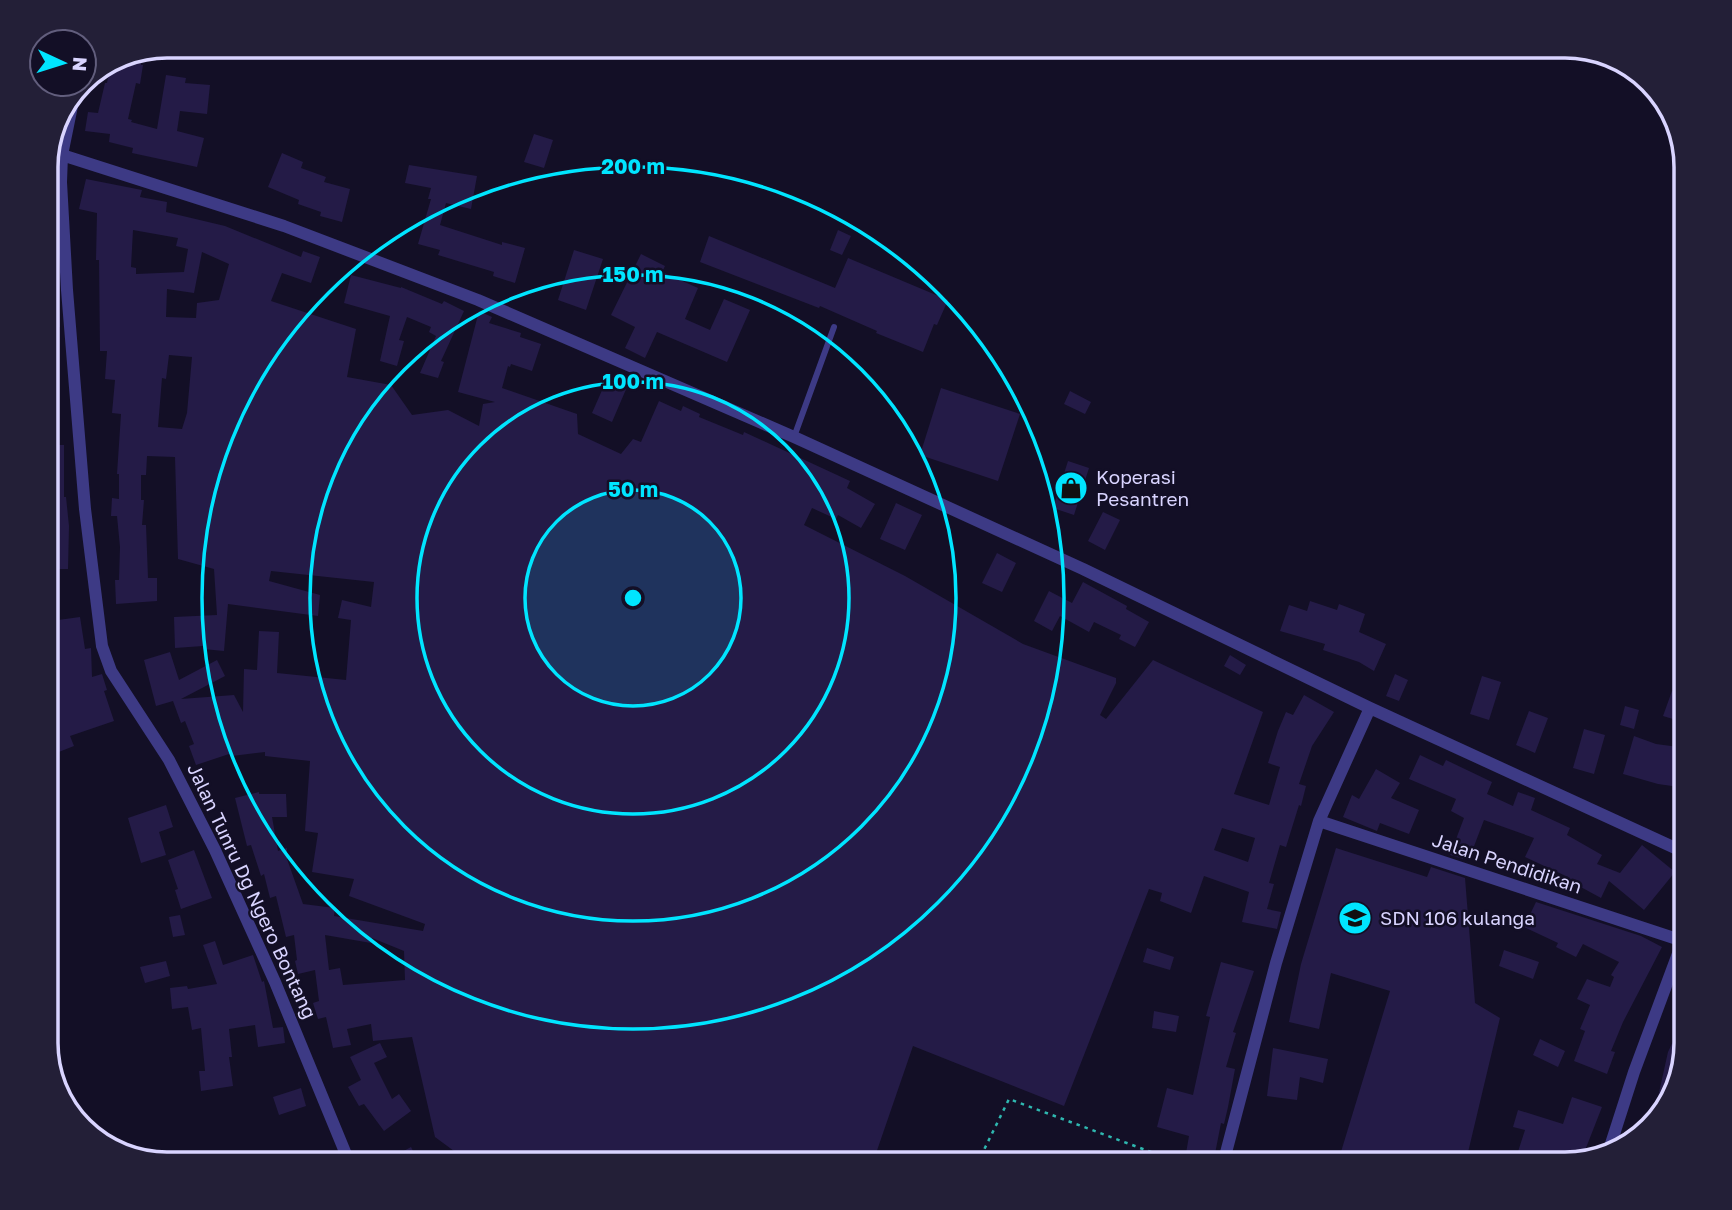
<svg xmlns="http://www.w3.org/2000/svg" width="1732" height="1210" font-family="'Golos Text',sans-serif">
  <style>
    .building { fill: #241b47; fill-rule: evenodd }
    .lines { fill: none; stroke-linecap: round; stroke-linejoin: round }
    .path { stroke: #2fb8b0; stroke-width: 2.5; stroke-dasharray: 3.5 5; stroke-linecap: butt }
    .service { stroke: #3d3a85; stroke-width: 6 }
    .minor { stroke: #3d3a85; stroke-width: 12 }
    .ring { fill: none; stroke: #00e5ff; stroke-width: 3.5 }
    .labels { text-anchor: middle; stroke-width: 5; stroke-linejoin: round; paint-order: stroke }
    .poi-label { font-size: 19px; fill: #d9d4ff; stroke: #130f26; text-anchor: start }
    .street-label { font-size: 19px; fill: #d9d4ff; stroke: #130f26 }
    .rim { fill: none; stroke: #d9d4ff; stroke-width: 3.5 }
    .centre { fill: #00e5ff; stroke: #130f26; stroke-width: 3.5 }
    .ring-label { font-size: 21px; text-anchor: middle; font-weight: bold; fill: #00e5ff; stroke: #130f26; stroke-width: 5; stroke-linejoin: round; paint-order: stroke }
  </style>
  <rect width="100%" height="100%" fill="#130f26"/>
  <path class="building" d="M142 50 141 65H143L140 84 136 83 128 119 132 120 131 122 157 129 166 75 186 78 185 83 210 85 207 114 180 111 177 131 204 138 197 167 132 153 133 148 109 142 110 134 85 131 88 112 98 113 105 83H107L111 61 121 55Z
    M534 134 553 140 544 168 524 162Z
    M282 153 303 162 301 168 326 177 324 182 350 189 342 222 320 216 321 212 298 204 299 200 268 187Z
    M409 165 477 176 471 209 446 203 440 225 502 245V242L525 248 515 283 493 276 494 272 438 255 440 250 418 244 431 199H428L431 188 405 183Z
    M86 179 142 190 140 197 167 202 166 212 225 226 301 257 303 251 320 257 311 283 282 273 271 301 356 329 347 377 391 385 412 415 448 410 479 426 483 404 495 402 458 392 479 311 492 317 489 323 521 333 520 337 541 344 532 371 511 364 510 367 508 366 502 388 577 414 578 434 621 454 633 439 641 442 659 401 681 411 683 406 700 414 699 417 743 435 744 432 850 481 847 488 875 504 861 528 838 515 836 519 812 508 804 525 905 576 1023 644 1116 678V683L1100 715 1106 719 1153 660 1263 712 1234 794 1269 805 1280 767 1268 763 1278 731 1286 712 1293 715 1304 695 1334 712 1312 746 1299 784 1306 786 1301 806 1299 805 1286 847 1280 845 1269 883 1274 884 1267 909 1281 912 1277 929 1242 922 1249 892 1204 876 1191 913 1160 901 1162 893 1149 889 1064 1106 913 1046 872 1165H473L435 1137 412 1037 373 1041 371 1024 347 1029 351 1045 333 1048 326 1017 318 1019 313 1003 319 1001 315 970 298 974 295 961 297 960 294 935 286 937 276 896 270 898 264 874 261 876 251 845 247 846 235 798 259 792V794H286L287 817H272L278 851 287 848V859L303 904 335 908 334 916 423 931 425 924 349 896 354 879 312 872 318 833 305 831 310 761 265 756V752L232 756V753L196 765 189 746 194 744 185 721 181 723 173 701 156 706 144 660 170 652 179 680 217 660 225 676 181 699 234 695 243 712 244 669 257 670 259 631 279 632 277 673 346 680 351 620 338 618 342 600 371 607 374 582 271 571 269 581 320 595 318 616 228 604 224 651 203 649V646L175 648 174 617 217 615 214 569 178 559 175 457 147 456 146 475H141V500H144L142 525H146L148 578H157V601L116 604 115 580H119L120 547 117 516H111L112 498 119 499V474H117L121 414 112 413 115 380 105 379 107 351H100L99 260H96L97 213 79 209ZM133 230 178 238 176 246 188 249 184 272 136 274V268L131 267ZM202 252 229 264 219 300 197 303 196 318 166 317 167 289 194 293ZM169 355 192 357 187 413 182 429 158 427 162 378 166 379ZM1222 828 1255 838 1248 862 1214 850ZM325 935 371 943 372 938 404 951 405 980 343 985 340 968 329 970Z
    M838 230 851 236 842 255 830 250Z
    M709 236 835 288 848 258 948 300 937 325 934 324 923 352 876 333 877 331 820 306 819 308 700 262Z
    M574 250 603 259 586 310 558 300Z
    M641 254 665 266 662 272 698 288 685 319 710 330 724 299 750 310 727 362 657 332 645 358 625 348 635 327 611 315Z
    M351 275 401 288V287L442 304 444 301 464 311 441 361 444 362 438 378 420 373 436 336 429 332 431 327 407 317 399 340 404 341 397 366 380 361 390 316 344 303Z
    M59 310 60 327H46V311Z
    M607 379 627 387 612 422 592 413Z
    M941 388 1020 414 998 481 920 455Z
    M1070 391 1091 402 1085 414 1064 404Z
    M46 408 59 409 57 445H64V497H66L69 526 68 569H46Z
    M1068 461 1089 468 1074 515 1053 508Z
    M896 503 922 515 905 550 880 539Z
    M1103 512 1120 520 1105 550 1088 541Z
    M997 553 1016 563 1002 592 982 583Z
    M1083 582 1127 606 1126 609 1149 622 1135 647 1119 639 1121 635 1094 622 1089 632 1060 616 1052 631 1034 621 1049 591 1072 603Z
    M1310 601 1337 610 1339 604 1365 614 1359 632 1386 644 1374 671 1359 662 1323 650 1325 644 1280 631 1289 605 1307 611Z
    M80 617 85 649 91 648 92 677 102 674 107 690 104 691 114 721 70 736 74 746 46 757V679L59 676 58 641 54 642 51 621Z
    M1230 655 1246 665 1240 675 1224 666Z
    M1395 674 1408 680 1399 701 1386 696Z
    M1482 676 1501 682 1489 720 1470 714Z
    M1672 691 1686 696V723L1663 716Z
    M1625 706 1639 710 1634 729 1620 725Z
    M1529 711 1548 718 1535 753 1516 745Z
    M1584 729 1605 735 1594 774 1573 768Z
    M1634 736 1656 744 1686 748V788L1658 784 1623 774Z
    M1420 755 1443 766 1446 760 1492 782 1487 794 1513 806 1518 792 1535 798 1531 810 1570 828 1567 835 1602 855 1597 864 1620 873 1642 845 1675 872 1644 910 1609 881 1601 898 1566 879 1568 877 1525 857 1534 838 1484 820 1471 854 1463 851V859L1450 855 1464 818 1451 811 1456 799 1409 779Z
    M1376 769 1400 783 1391 798 1419 810 1409 834 1380 823 1377 831 1343 817 1352 795 1359 799Z
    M166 805 173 827 159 832 166 855 141 863 128 818Z
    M1336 848 1427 877 1431 867 1465 878 1475 1003 1500 1018 1465 1165H1337L1390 991 1331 973 1319 1029 1289 1022 1301 964Z
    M194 850 212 898 181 909 175 890 178 889 168 860Z
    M1536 902 1641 936 1662 947 1623 1022 1611 1051 1615 1052 1607 1074 1574 1061 1585 1031 1580 1029 1590 1005 1577 999 1587 979 1610 987 1614 977 1611 975 1619 962 1583 944 1576 957 1556 947 1558 943 1524 927Z
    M180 915 185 935 173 937 169 917Z
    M215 941 223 965 253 955 262 982 264 981 273 1028 283 1027 285 1043 258 1047 255 1025 229 1029 232 1057H229L233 1086 201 1091 199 1071H205L201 1028 192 1030 188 1007 172 1009 170 988 187 986 188 989 217 984 203 945Z
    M1147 948 1174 957 1170 970 1143 962Z
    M1504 950 1539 962 1533 979 1499 966Z
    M166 961 170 976 145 983 140 967Z
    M1221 962 1254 971 1233 1032 1236 1033 1226 1067 1235 1069 1228 1107 1224 1124 1221 1123 1213 1164 1185 1159 1189 1136 1157 1127 1167 1088 1193 1095 1210 1017 1206 1016Z
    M1686 1001V1043L1666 1111 1652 1124 1668 1052 1679 1029 1673 1026Z
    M1154 1011 1179 1016 1176 1032 1152 1028Z
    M1540 1039 1565 1051 1558 1067 1533 1055Z
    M380 1043 387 1057 374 1063 392 1099 399 1094 411 1111 384 1131 364 1104 359 1106 348 1087 361 1080 350 1057Z
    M1273 1048 1328 1059 1323 1083 1300 1077 1297 1100 1267 1096Z
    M301 1088 306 1106 279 1115 273 1097Z
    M1572 1097 1602 1107 1584 1153 1580 1151 1577 1161 1565 1164H1514L1525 1130 1513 1127 1518 1110 1563 1124Z
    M411 1147 420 1165H378Z
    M906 1151 942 1161V1165H902Z"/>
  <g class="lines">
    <path class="path" d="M977 1164 1009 1099 1183 1164"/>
    <path class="service" d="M794 437 834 327"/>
    <path class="minor" d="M73 101 62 155 61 182 67 290 85 509 102 646 111 671 169 760 215 850 275 982 350 1164
      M62 155 284 226 478 300 794 437 1083 569 1370 708 1686 853
      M1319 821 1683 941
      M1608 1153 1634 1072 1686 932
      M1223 1164 1276 963 1319 821 1370 708"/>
  </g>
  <circle cx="633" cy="598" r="108" fill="#00e5ff" fill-opacity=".12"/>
  <g class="ring">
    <circle cx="633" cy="598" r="108"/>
    <circle cx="633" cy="598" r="216"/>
    <circle cx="633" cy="598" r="323"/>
    <circle cx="633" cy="598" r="431"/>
  </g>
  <defs>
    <symbol id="shop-disc" viewBox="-11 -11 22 22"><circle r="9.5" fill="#00e5ff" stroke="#130f26"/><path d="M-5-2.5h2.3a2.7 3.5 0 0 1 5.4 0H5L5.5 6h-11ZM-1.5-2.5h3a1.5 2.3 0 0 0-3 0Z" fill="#111"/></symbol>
    <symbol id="school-disc" viewBox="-11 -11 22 22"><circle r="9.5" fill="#00e5ff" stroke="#130f26"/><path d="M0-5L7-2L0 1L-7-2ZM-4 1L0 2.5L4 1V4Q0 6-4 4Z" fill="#111"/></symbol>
  </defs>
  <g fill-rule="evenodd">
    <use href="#shop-disc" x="1052" y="469" width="38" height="38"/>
    <use href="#school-disc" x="1336" y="899" width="38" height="38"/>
  </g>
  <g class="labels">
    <g class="poi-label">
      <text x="1096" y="484">Koperasi<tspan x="1096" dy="22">Pesantren</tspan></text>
      <text x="1380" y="925">SDN 106 kulanga</text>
    </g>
    <g class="street-label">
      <text transform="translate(1507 863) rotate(18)" y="7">Jalan Pendidikan</text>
      <text transform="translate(252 891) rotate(65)" y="7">Jalan Tunru Dg Ngero Bontang</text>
    </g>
  </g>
  <path d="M0 0H1732V1210H0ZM167 58H1565A109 109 0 0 1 1674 167V1043A109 109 0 0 1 1565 1152H167A109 109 0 0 1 58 1043V167A109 109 0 0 1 167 58Z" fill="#231f37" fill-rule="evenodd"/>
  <path class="rim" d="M167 58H1565A109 109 0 0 1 1674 167V1043A109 109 0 0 1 1565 1152H167A109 109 0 0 1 58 1043V167A109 109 0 0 1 167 58Z"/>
  <circle cx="633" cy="598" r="10" class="centre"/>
  <g class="ring-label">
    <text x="633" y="174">200 m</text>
    <text x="633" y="282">150 m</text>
    <text x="633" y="389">100 m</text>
    <text x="633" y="497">50 m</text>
  </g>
  <g transform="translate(63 63) rotate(94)"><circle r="33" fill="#130f26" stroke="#625e7d" stroke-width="2"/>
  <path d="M0-5L12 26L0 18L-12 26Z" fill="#00e5ff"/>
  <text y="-10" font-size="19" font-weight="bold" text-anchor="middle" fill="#d9d4ff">N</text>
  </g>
</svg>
